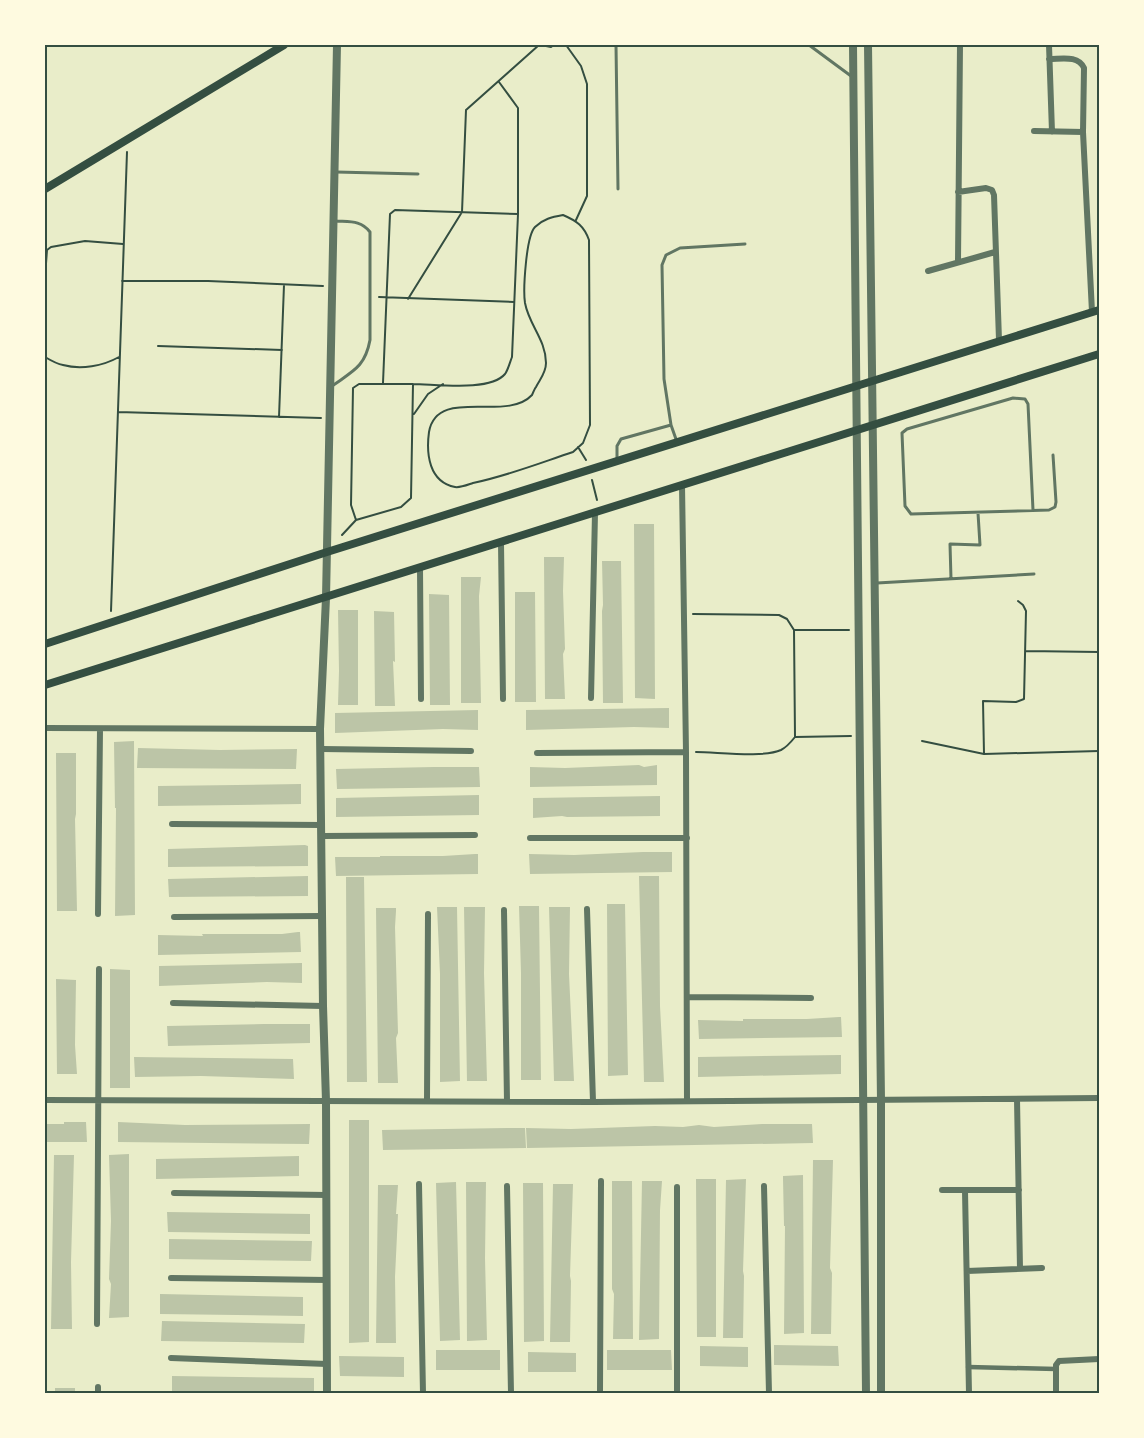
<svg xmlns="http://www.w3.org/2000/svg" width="1144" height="1438" font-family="'Nunito Sans',sans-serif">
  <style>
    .building { fill: #bcc5a7 }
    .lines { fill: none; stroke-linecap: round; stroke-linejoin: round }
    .path { stroke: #344e41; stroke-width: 2 }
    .service { stroke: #617663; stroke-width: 3 }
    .pedestrian { stroke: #617663; stroke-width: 4.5 }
    .minor { stroke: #617663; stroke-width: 6 }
    .tertiary { stroke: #617663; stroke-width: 8 }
    .secondary { stroke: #344e41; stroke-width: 8 }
    .neatline { fill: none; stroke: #344e41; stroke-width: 2 }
  </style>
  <rect width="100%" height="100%" fill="#e9edc9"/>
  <path class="building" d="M634 524H654L655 699 635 698Z
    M544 557H564L563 591 565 649 563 654 565 699H545Z
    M602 561H621L623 703H603L602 611 603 605Z
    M461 577H481L479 596 481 703H461Z
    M515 592H535L536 702H515Z
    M429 594 449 595 450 705H430Z
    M338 610H358V705H338L339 671Z
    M374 611 394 612 395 662 393 661 395 706H375Z
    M669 708V728L634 727 526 730V710Z
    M478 710V730L443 729 335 733V713Z
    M134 741 135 915 115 916 116 808H115L114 742Z
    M138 748 220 750 297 749 296 769 137 768Z
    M56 753H76V814L75 819 77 911H57Z
    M639 765 644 767 657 765V785L530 787V767L565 768Z
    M434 767H479L480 787 337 789 336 769Z
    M301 784V804L158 806V786Z
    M479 795V815L336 817V798Z
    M660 796V816L567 817 562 816 533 818V798Z
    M305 845 308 846V866L168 867V849Z
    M643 852H672V872L530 874 529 854 574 855Z
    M475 854H478V874L336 876 335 857H380V856H443Z
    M308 876V896L169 897 168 879Z
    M639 876H659L660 1006 664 1082H644Z
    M346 877H364L367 1082H347Z
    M607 904H625L628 1075 608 1076Z
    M519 906H539L541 1080H521V973Z
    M437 907H457L460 1081 440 1082V974Z
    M464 907H485L484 973 487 1081H467Z
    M549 907H570L569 974 574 1081H554Z
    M376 908H396V911L395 927 398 1033 396 1038 398 1083H378Z
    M298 932H300L301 952 158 955V935L203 936 202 934H282Z
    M302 963V983L267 982 159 986V966Z
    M110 969 130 970V1088H110Z
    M56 979 76 980 75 1045 77 1074H57Z
    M839 1017H841L842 1037 699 1039 698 1020 743 1021V1019H807Z
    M264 1024H310V1043L168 1046 167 1026Z
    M841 1055V1074L698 1077V1057Z
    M134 1057 293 1059 294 1079 201 1076 135 1077Z
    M349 1120H369V1342L349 1343Z
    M64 1122H86L87 1142H45V1124H64Z
    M118 1122 185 1125 310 1124 309 1144 118 1142Z
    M762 1124H812L813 1143 527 1148 526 1128 571 1129 655 1126 683 1127 699 1125 714 1127Z
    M507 1128H525L526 1148 383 1150 382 1130Z
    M129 1154V1317L109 1318 111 1284 109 1279 111 1221 109 1155Z
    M54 1155H74L71 1262 72 1329H51Z
    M299 1156V1176L156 1179V1159Z
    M813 1160H833L830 1268 832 1273 831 1334H811Z
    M803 1175 804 1333 784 1334 785 1226H784L783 1178V1176Z
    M696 1179H716V1337H697Z
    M746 1179 743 1271 744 1276 743 1338H723L726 1180Z
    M612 1181H632L633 1339H613L614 1294 612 1289Z
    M642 1181H662L660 1210 659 1339 639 1340Z
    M456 1182 460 1340 440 1341 436 1183Z
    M466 1182H486L485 1258 487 1340 467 1341Z
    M523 1183H543L544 1341 524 1342Z
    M553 1184H573L570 1276 571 1281 570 1342H550Z
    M378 1185H398L396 1214H398L395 1277 396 1343H376Z
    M167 1212 310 1214V1234L168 1232Z
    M169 1239 312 1241 311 1261 169 1259Z
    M160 1294 303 1297V1316L160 1314Z
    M162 1321 305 1324 304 1343 161 1341Z
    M774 1345 838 1346 839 1366 774 1365Z
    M700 1346 748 1347V1367L700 1366Z
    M436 1350H500V1370H436Z
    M607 1350H671L672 1370H607Z
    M528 1352 576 1353V1372H528Z
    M339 1356 404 1357V1377L340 1376Z
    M172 1376 314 1378V1393H172Z
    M55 1388H75V1391L74 1393H55Z"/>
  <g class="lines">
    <path class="path" d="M541 45 551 47 554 45
      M566 45 581 66 587 84V196L576 220
      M499 82 518 108V214
      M563 215C577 221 584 226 589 240L590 425 583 443 573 452C540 463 507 476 473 483 467 485 460 488 455 487 429 482 426 454 429 432 437 386 506 423 532 395 532 395 535 388 536 387 540 379 546 373 546 363 546 340 529 325 525 303 523 290 526 236 535 227 543 219 552 217 563 215Z
      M45 277 47 250 51 247 85 241 123 244
      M122 281H208L323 286
      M379 297 514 302
      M408 299 462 212 466 110 539 45
      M158 346 282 350
      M45 357C50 360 57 364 63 365 81 370 103 366 119 357
      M383 383 390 214 395 210 518 214 512 357C510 362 508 370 505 374 490 392 435 384 413 384
      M118 412 321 418
      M414 414 428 394 443 384
      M279 417 284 285
      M578 447 586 460
      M592 480 597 500
      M342 535 356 520 401 507 411 498 413 384H359L353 388 351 505 356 520
      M111 611 127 152
      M693 614 779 615 787 619 794 630
      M849 630H794L795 737 851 736
      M1026 651 1099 652
      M922 741 984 754 1099 751
      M696 752C717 752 764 758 781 750 787 747 791 742 795 737
      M984 754 983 701 1016 702 1024 699 1026 611 1023 605 1018 601"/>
    <path class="service" d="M616 45 618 189
      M809 45 851 76
      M336 172 418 174
      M332 386C353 371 365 367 370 340V232C361 220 350 222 335 221
      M671 425 664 379 662 265 666 255 680 248 745 244
      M617 460V446L621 439 671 425 677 442
      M1033 510 1028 404 1025 399 1013 398 907 429 902 433 905 506 911 514 1049 510 1055 507 1056 502 1053 455
      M951 579 950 544 980 545 978 513
      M877 583 1034 574"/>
    <path class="pedestrian" d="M968 1367 1056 1369"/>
    <path class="minor" d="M1049 45 1052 132
      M1049 59C1062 59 1078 55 1084 68L1083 132 1092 312
      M1034 131 1083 132
      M958 192 986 188 992 190 994 195 999 340
      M958 262 960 45
      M928 271 995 252
      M682 485 686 752 687 1101
      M501 543 503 699
      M420 568 421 699
      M591 698 595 513
      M45 728 320 729
      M322 749 471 751
      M537 753 686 752
      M172 824 322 825
      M323 836 475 835
      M530 838H687
      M587 909 593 1102
      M504 910 507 1101
      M98 914 100 729
      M174 917 322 916
      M687 997 811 998
      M173 1003 323 1006
      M1017 1099 1020 1269
      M45 1100 593 1102 1099 1098
      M427 1101 428 914
      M419 1184 423 1393
      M507 1186 511 1393
      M764 1186 769 1393
      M677 1187V1393
      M942 1190H1019
      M965 1191 969 1393
      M174 1193 327 1195
      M967 1271 1042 1268
      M171 1278 327 1280
      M97 1324 99 969
      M171 1358 327 1364
      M98 1393V1387
      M600 1393 601 1181
      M1056 1393V1365L1059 1361 1099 1359"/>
    <path class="tertiary" d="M853 45 866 1393
      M868 45 881 1100V1393
      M327 1393 326 1101 323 1006 320 729 326 598 337 45"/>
    <path class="secondary" d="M45 189 284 45
      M45 644 327 552 1099 310
      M45 685C397 576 747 463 1099 354"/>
  </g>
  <rect width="1144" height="1438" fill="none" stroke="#fefae0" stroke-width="93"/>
  <rect x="46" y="46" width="1052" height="1346" class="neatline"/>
</svg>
